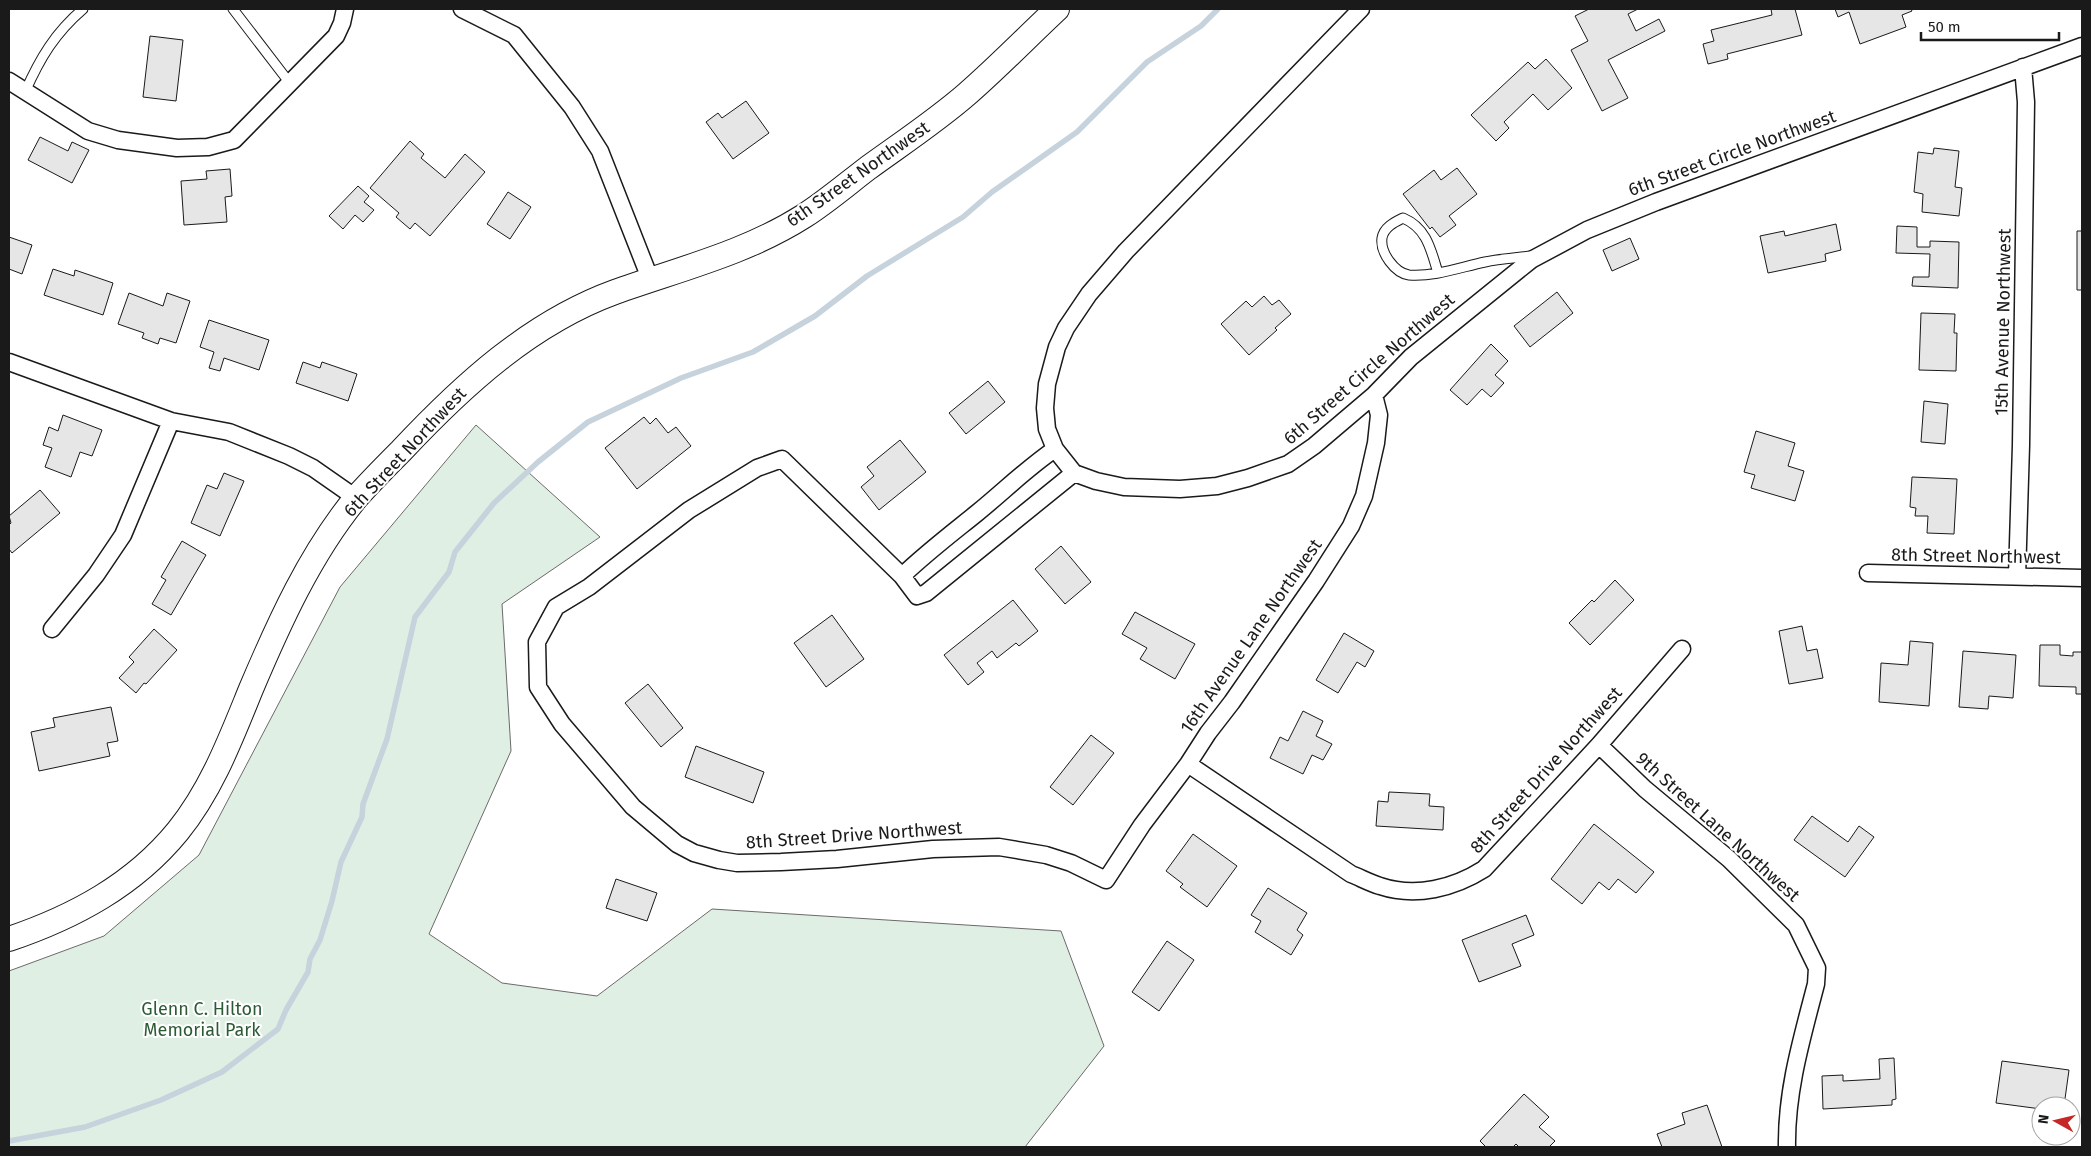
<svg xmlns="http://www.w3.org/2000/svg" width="2091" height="1156" font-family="'Fira Sans',sans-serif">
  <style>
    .green { fill: #e0efe3; stroke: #6a6a6a }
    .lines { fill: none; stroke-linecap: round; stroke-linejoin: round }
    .stream { stroke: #c6d2dc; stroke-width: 5.5 }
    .building { fill: #e6e6e6; stroke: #1a1a1a }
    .lane-casing { stroke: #1a1a1a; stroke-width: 11 }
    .street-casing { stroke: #1a1a1a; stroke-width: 19 }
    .secondary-casing { stroke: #1a1a1a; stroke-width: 26 }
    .lane { stroke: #fff; stroke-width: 9 }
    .street { stroke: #fff; stroke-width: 16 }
    .secondary { stroke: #fff; stroke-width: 24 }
    .labels { text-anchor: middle; stroke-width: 4; stroke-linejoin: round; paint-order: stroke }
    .street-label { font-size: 18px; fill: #1a1a1a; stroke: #fff }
    .park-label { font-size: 18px; fill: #2b5a34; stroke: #fff }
  </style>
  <rect width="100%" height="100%" fill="#fff"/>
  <path class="green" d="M476 425 600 537 502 604 511 751 429 934 502 983 597 996 712 909 1061 931 1104 1046 1025 1147H9V971L104 936 199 855 340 587Z"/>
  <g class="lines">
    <path class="stream" d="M9 1141 85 1127 161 1100 222 1072 278 1029 286 1010 308 972 310 959 320 940 332 901 341 862 362 817 363 804 387 739 415 617 449 572 455 552 494 503 538 462 588 422 681 378 753 352 815 316 867 276 963 217 992 192 1077 132 1147 62 1201 26 1218 9"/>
  </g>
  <path class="building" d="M1589 9H1638L1628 14 1636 31 1659 19 1665 31 1608 60 1628 98 1602 111 1571 50 1588 41 1575 16Z
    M1771 9H1795L1802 35 1727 54 1728 59 1708 64 1703 44 1714 41 1711 30 1772 15Z
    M1835 9H1911L1912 11 1902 15 1906 27 1860 44 1849 12 1838 17Z
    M150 36 183 40 176 101 143 97Z
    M1546 59 1572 88 1548 110 1533 94 1504 122 1509 128 1496 141 1471 115 1528 62 1535 69Z
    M746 101 769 133 733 159 706 122 718 113 722 118Z
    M40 137 68 151 72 142 89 150 72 183 28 160Z
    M410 141 424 154 421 158 445 178 465 154 485 172 430 236 415 223 410 229 396 217 399 213 370 188Z
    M1934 148 1959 151 1955 187 1962 188 1959 216 1922 212 1923 194 1914 192 1918 152 1933 154Z
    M1457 168 1477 194 1449 216 1456 225 1440 237 1432 227 1430 229 1403 194 1434 170 1441 180Z
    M230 169 232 196 225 197 227 222 184 225 181 181 207 179 206 171Z
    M358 186 369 196 364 202 374 210 363 222 355 215 343 229 329 216Z
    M508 192 531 207 510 239 487 224Z
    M1836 224 1841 250 1825 254 1826 261 1768 273 1760 236 1784 231 1785 236Z
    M1897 226 1917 227V247H1930V241L1959 242 1958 288 1912 286 1913 277H1929L1930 254 1896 253Z
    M2077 231H2082V290H2077Z
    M9 237 32 245 22 274 9 269Z
    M1630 238 1639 259 1612 271 1603 250Z
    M53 269 74 276 75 270 113 283 103 315 44 295Z
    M1557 292 1573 313 1530 347 1514 326Z
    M129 293 163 306 167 293 190 301 176 343 160 338 158 344 142 338 144 333 118 324Z
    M1264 296 1272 305 1279 300 1291 314 1275 328 1277 330 1249 355 1221 324 1246 301 1252 307Z
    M1921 313 1955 314 1954 333H1957L1956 371 1919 370Z
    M209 320 269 340 259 370 224 358 220 371 209 368 214 352 200 347Z
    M1491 344 1508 361 1495 375 1504 383 1491 397 1482 389 1467 405 1450 390Z
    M303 362 320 368 322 362 357 374 348 401 296 383Z
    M988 381 1005 402 966 434 949 413Z
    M1924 401 1948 404 1945 444 1921 442Z
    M63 415 102 430 92 456 80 452 71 477 45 467 52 448 43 445 49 427 58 431Z
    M644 417 650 424 656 418 668 433 676 427 691 446 637 489 605 448Z
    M1756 431 1795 443 1788 466 1804 471 1795 501 1751 488 1755 475 1744 472Z
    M900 440 926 472 879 510 861 487 874 476 867 467Z
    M224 473 244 481 220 536 191 523 207 485 217 489Z
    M1912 477 1957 479 1954 534 1927 533 1928 516H1915L1916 508 1910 507Z
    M40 490 60 513 12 553 9 549V525L11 523 9 516Z
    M182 541 206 555 171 615 152 604 166 580 161 577Z
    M1061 546 1091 582 1065 604 1035 569Z
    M1615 580 1634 600 1590 645 1569 623 1592 600 1594 602Z
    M1013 600 1038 631 1019 646 1016 643 997 658 992 651 977 663 984 672 968 685 944 655Z
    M1135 612 1195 644 1175 679 1140 659 1147 648 1122 634Z
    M832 615 864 659 826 687 794 643Z
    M1802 626 1807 651 1817 649 1823 678 1789 684 1779 631Z
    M154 629 177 650 146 684 144 683 136 693 119 678 134 662 129 657Z
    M1344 633 1374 651 1365 667 1357 662 1338 693 1316 680Z
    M1910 641 1933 643 1929 706 1879 702 1881 663 1908 665Z
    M2040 645H2060V655L2073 656V652H2082V694H2076V687L2039 686Z
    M1963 651 2016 655 2013 698 1989 696 1988 709 1959 707Z
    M648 684 683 728 661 747 625 703Z
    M111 707 118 741 107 743 110 756 39 771 31 732 55 727 53 718Z
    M1303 711 1323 721 1316 736 1332 744 1323 760 1312 755 1303 774 1270 758 1280 737 1288 741Z
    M1091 735 1114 753 1073 805 1050 787Z
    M696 746 764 772 753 803 685 777Z
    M1389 792 1430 794 1429 806 1444 807 1443 830 1376 826 1378 801 1388 802Z
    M1812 816 1848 842 1859 826 1874 837 1845 877 1794 840Z
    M1594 824 1654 872 1636 893 1618 879 1609 890 1599 882 1582 904 1551 879Z
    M1193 834 1237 866 1207 907 1180 887 1183 884 1166 871Z
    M616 879 657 893 647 921 606 908Z
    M1268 888 1307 913 1297 930 1303 935 1291 955 1255 932 1261 921 1251 915Z
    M1526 915 1534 935 1512 944 1521 966 1479 982 1462 940Z
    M1167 941 1194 960 1159 1011 1132 992Z
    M1894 1058 1896 1099 1892 1100V1105L1823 1109 1822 1076 1843 1075V1081L1880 1079 1879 1059Z
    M2002 1061 2069 1070 2064 1106H2041V1109L1996 1103Z
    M1524 1094 1549 1117 1539 1127 1555 1141 1549 1147H1519L1516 1144 1513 1147H1486L1480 1141Z
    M1707 1105 1722 1147H1662L1657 1134 1685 1124 1682 1113Z"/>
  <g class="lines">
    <defs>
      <path id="lane" d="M233 9 289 82
        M25 92C40 58 55 33 83 9
        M1438 273C1431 250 1427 228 1403 218 1395 222 1384 227 1382 238 1380 253 1395 273 1409 275 1434 277 1461 267 1485 262 1500 259 1516 258 1531 256"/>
      <path id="street" d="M462 9 514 35 572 107 600 151 651 281
        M1361 9 1126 251 1089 294 1066 328 1057 347 1047 384 1045 408 1047 429 1055 449 1074 473 1096 481 1124 487 1180 489 1217 486 1248 478 1288 464 1314 446 1374 395 1411 357 1531 260 1587 230 1656 202 2082 46
        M9 81 88 131 118 140 177 148 208 147 234 140 336 36 342 23 345 9
        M9 362 171 421 229 432 289 456 313 468 356 498
        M1055 449C1027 468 1003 492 977 513 951 534 926 553 902 576L917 596 926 593 1074 473
        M1868 573 2082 578
        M902 576 782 459 757 468 689 510 589 587 556 607 537 642 538 687 562 724 633 807 677 844 694 853 719 860 737 863 781 862 837 859 933 849 999 847 1046 855 1071 863 1106 880 1142 825 1188 764 1208 733 1232 702 1316 581 1351 526 1364 496 1376 443 1379 415 1374 395
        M2017 577 2021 445 2026 102 2023 67
        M52 629 96 575 123 535 171 421
        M1599 745 1645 789 1729 859 1796 925 1817 968 1816 984C1802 1038 1786 1091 1787 1147
        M1188 764 1351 874C1361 878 1370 883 1380 886 1416 898 1454 888 1484 869L1599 745 1682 649"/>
      <path id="secondary" d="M9 939C74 917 134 885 178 831 212 789 231 738 251 689 279 623 310 554 356 498 370 482 386 466 401 451 462 386 530 323 615 292 679 269 746 253 804 216 826 202 847 184 868 168 901 144 936 121 967 94 998 67 1027 37 1057 9"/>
    </defs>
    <use href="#lane" class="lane-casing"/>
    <use href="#street" class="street-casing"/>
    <use href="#secondary" class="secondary-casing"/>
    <use href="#lane" class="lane"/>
    <use href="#street" class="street"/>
    <use href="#secondary" class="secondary"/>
  </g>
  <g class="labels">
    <g class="street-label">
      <text transform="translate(1732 153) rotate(-20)" y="6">6th Street Circle Northwest</text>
      <text transform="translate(858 174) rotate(-35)" y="6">6th Street Northwest</text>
      <text transform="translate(2003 322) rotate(-89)" y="6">15th Avenue Northwest</text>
      <text transform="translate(1369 369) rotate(-41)" y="6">6th Street Circle Northwest</text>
      <text transform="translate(405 452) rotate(-47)" y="6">6th Street Northwest</text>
      <text transform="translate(1976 556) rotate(1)" y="6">8th Street Northwest</text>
      <text transform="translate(1251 636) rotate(-55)" y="6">16th Avenue Lane Northwest</text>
      <text transform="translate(1546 770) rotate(-48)" y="6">8th Street Drive Northwest</text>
      <text transform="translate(1718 827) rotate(42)" y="6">9th Street Lane Northwest</text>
      <text transform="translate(854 835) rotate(-4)" y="6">8th Street Drive Northwest</text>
    </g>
    <g class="park-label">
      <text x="202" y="1015">Glenn C. Hilton<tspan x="202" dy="21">Memorial Park</tspan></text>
    </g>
  </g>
  <rect width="2091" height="1156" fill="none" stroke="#1a1a1a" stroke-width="20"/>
  <g transform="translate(2056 1121) rotate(278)"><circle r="24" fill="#ffffff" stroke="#a3a3a3"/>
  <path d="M0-4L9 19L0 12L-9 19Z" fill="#c62828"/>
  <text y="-8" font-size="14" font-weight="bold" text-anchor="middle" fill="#1a1a1a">N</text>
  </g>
  <path d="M1921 32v8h138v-8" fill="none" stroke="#1a1a1a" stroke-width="2.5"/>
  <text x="1928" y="32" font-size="15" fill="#1a1a1a" stroke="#ffffff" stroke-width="4" paint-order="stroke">50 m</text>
</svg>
